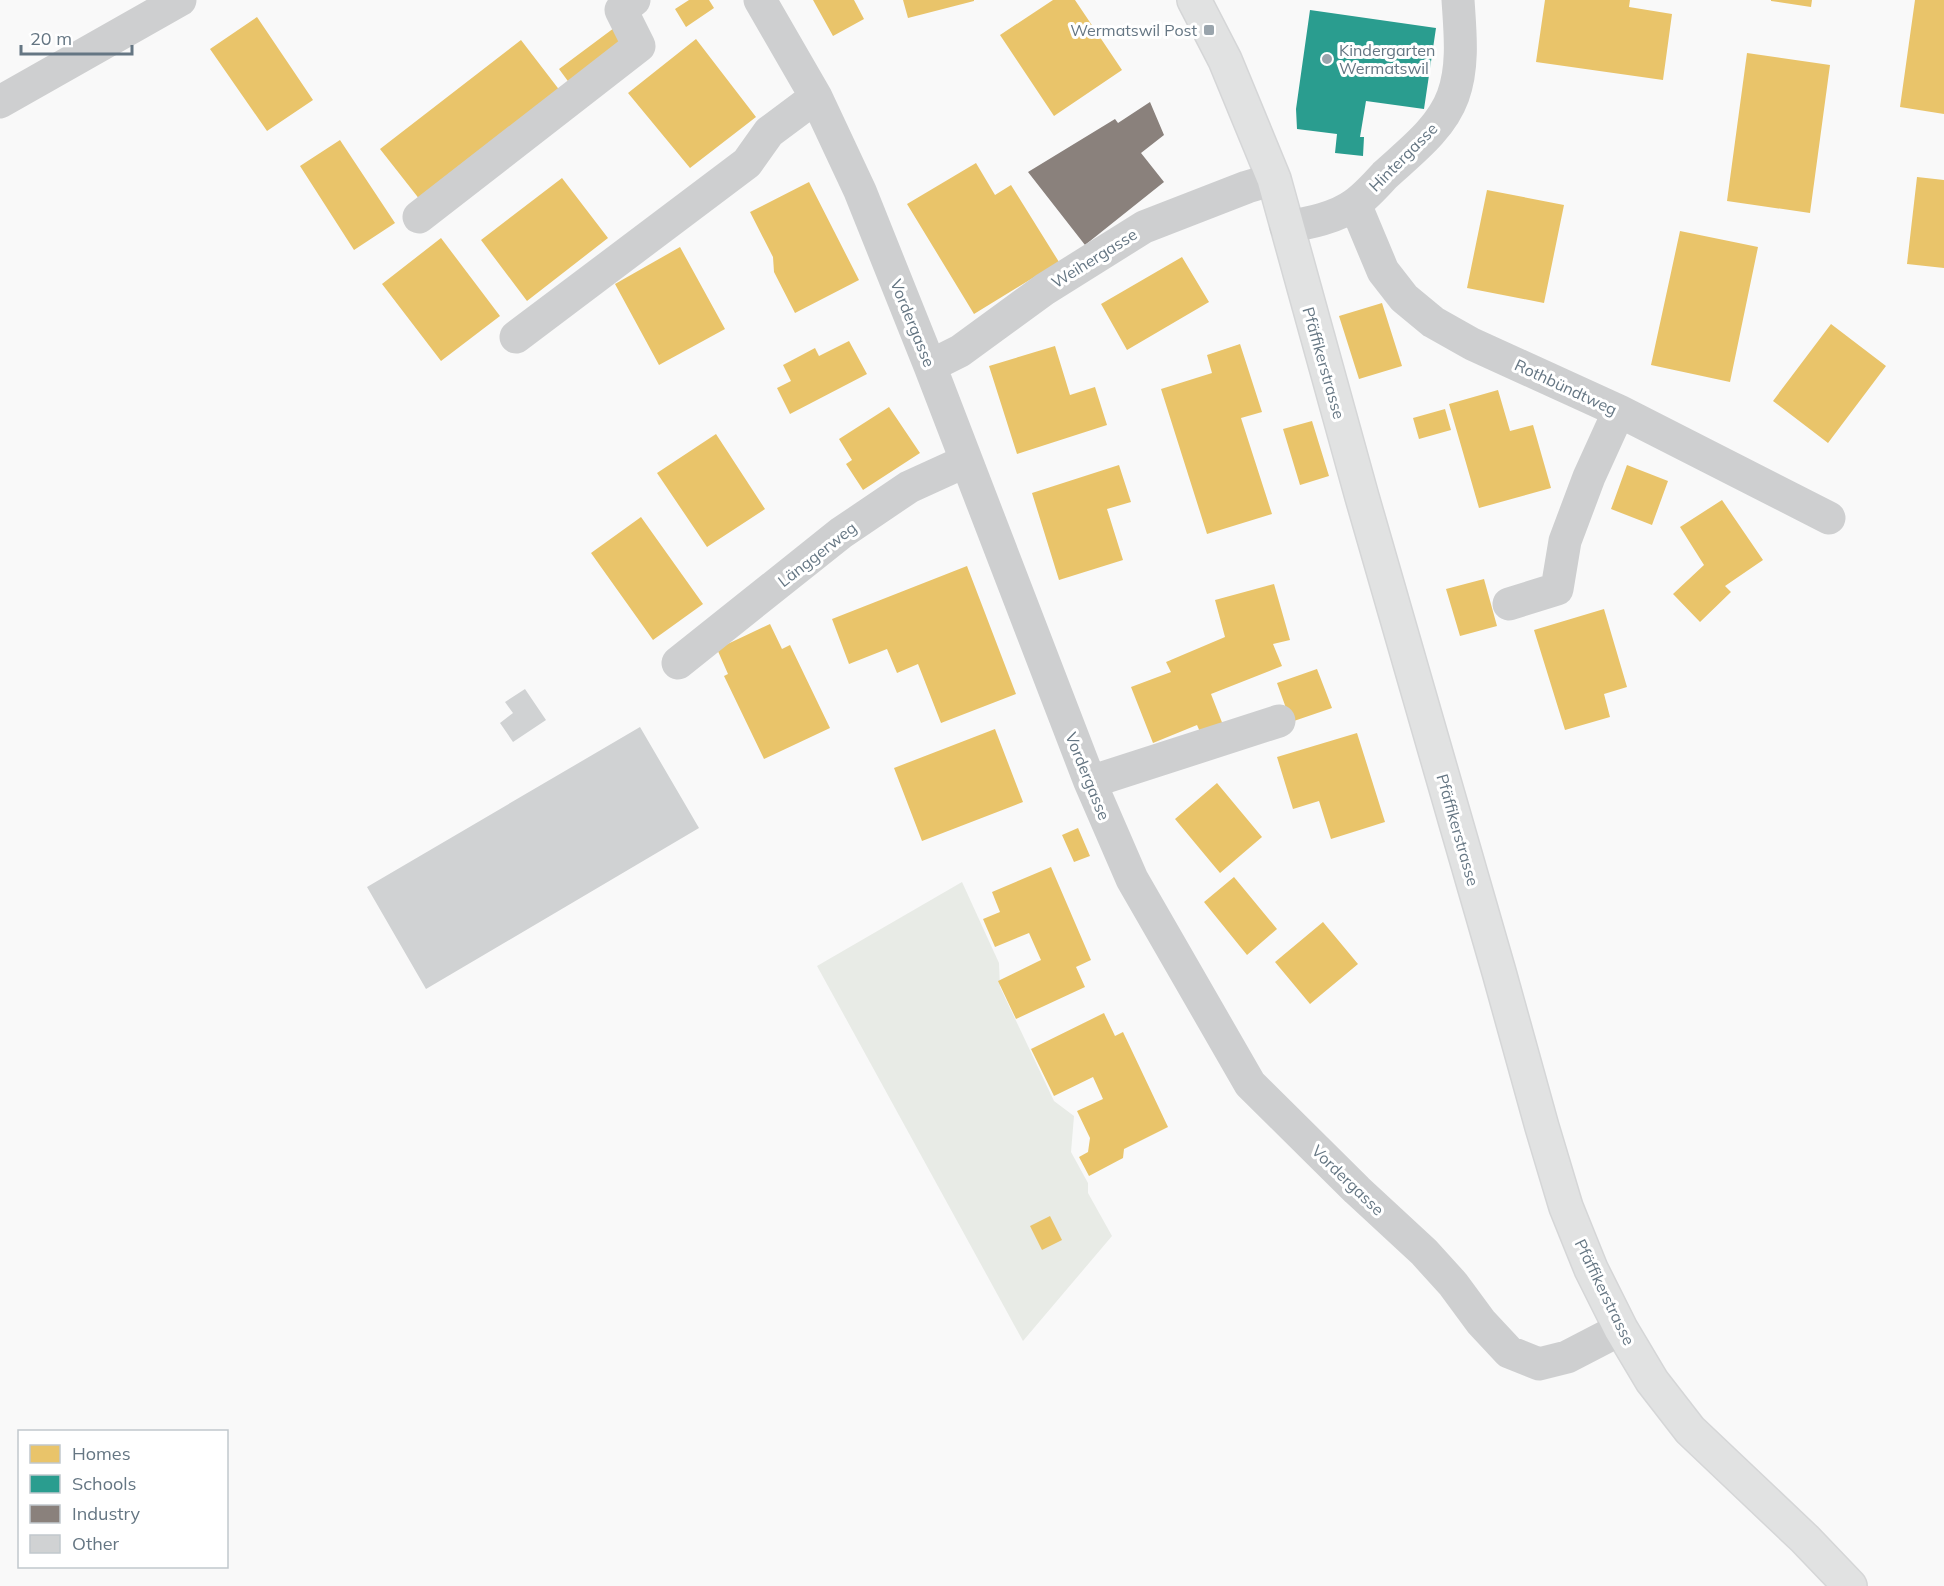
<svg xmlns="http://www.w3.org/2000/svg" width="1944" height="1586" font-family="Mulish,sans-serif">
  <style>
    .green { fill: #e8ebe6 }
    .homes { fill: #e9c46a }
    .schools { fill: #2a9d8f }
    .industry { fill: #8a817c }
    .building { fill: #d0d2d3 }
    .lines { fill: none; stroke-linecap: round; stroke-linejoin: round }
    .major-casing { stroke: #d5d6d7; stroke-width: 36 }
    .minor { stroke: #cecfd0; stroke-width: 33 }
    .major { stroke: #e1e2e2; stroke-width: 33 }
    .poi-dot { fill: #99a4ac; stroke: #fff; stroke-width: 2 }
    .labels { text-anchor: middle; stroke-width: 6; stroke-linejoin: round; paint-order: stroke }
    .poi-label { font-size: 16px; fill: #657683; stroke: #fff; text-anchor: end }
    .street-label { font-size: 16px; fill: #657683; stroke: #fff }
  </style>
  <rect width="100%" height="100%" fill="#f9f9f9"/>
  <path class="green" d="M962 882 999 963 1000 987 1054 1101 1074 1116 1071 1152 1088 1183V1193L1112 1236 1023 1341 817 966Z"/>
  <path class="homes" d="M689 0H709L714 8 686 27 675 9Z
    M813 0H854L864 19 833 36Z
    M903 0H974V1L908 18Z
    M1053 0H1075L1122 70 1054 116 1000 35Z
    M1545 0H1630L1629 7 1672 14 1663 80 1536 62Z
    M1771 0H1812L1811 7 1771 1Z
    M1915 0H1944V114L1900 107Z
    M257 17 313 100 267 131 210 49Z
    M614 28 628 47 573 88 559 69Z
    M696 39 756 117 690 168 628 93Z
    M521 40 564 96 424 205 380 149Z
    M1747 53 1830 65 1810 213 1727 201Z
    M340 140 395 223 354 250 300 166Z
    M976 163 995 195 1011 185 1059 262 974 314 907 204Z
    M1917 177 1944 180V268L1907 264Z
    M562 178 608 238 527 301 481 240Z
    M809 182 859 280 795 313 774 272 773 257 750 212Z
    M1487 190 1564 205 1544 303 1467 288Z
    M1680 231 1758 247 1730 382 1651 365Z
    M441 238 500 316 441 361 382 284Z
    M680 247 725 329 659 365 615 284Z
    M1182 257 1209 302 1127 350 1101 304Z
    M1382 303 1402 366 1359 379 1339 316Z
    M1831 324 1886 366 1828 443 1773 401Z
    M849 341 867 374 790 414 777 388 791 381 783 365 815 348 819 356Z
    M1240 344 1262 412 1241 418 1272 514 1207 534 1161 389 1212 373 1207 355Z
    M1055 346 1070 395 1095 387 1107 425 1017 454 989 366Z
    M1498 390 1510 431 1533 425 1551 488 1479 508 1449 404Z
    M889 407 920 453 863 490 846 464 852 460 839 439Z
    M1445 409 1451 430 1419 439 1413 418Z
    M1312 421 1329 476 1300 485 1283 429Z
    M716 434 765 509 707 547 657 473Z
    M1119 465 1131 502 1107 509 1123 560 1059 580 1032 493Z
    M1627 465 1668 481 1652 525 1611 509Z
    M1722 500 1763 560 1725 586 1731 592 1700 622 1673 594 1704 565 1680 527Z
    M641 517 703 604 653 640 591 553Z
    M967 566 1016 694 941 723 918 664 897 673 887 649 849 664 832 619Z
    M1484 579 1497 626 1460 636 1446 589Z
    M1274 584 1290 640 1273 644 1282 666 1211 694 1223 725 1201 734 1197 725 1153 743 1131 687 1171 672 1166 662 1225 637 1215 600Z
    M1604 609 1627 687 1604 694 1610 717 1565 730 1534 630Z
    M770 624 782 649 790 645 830 728 764 759 724 676 728 674 717 649Z
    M1317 669 1332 708 1291 722 1277 683Z
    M995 729 1023 802 922 841 894 768Z
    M1357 733 1385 822 1331 839 1319 801 1293 809 1277 757Z
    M1217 783 1262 837 1220 873 1175 819Z
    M1078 828 1090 856 1074 862 1062 835Z
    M1051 867 1091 960 1076 967 1085 987 1016 1019 998 981 1041 960 1029 933 995 947 983 919 1000 912 992 892Z
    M1234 877 1277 929 1247 955 1204 902Z
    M1323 922 1358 964 1310 1004 1275 962Z
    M1104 1013 1115 1036 1123 1032 1168 1127 1124 1149 1123 1158 1089 1176 1079 1157 1088 1152 1090 1138 1077 1111 1103 1099 1093 1077 1054 1096 1031 1049Z
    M1050 1216 1062 1240 1042 1250 1030 1226Z"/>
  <path class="schools" d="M1310 10 1436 28 1424 109 1366 101 1360 137H1364L1363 156 1335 153 1337 134 1297 129 1296 109Z"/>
  <path class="industry" d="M1150 102 1164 135 1141 153 1164 182 1085 245 1028 172 1115 119 1118 123Z"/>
  <path class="building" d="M525 689 546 720 513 742 500 723 513 713 505 702Z
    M640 727 699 828 426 989 367 887Z"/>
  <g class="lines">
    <defs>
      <path id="major" d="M1194 0 1225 60 1274 179 1362 497 1499 972 1542 1127 1566 1207 1591 1269 1621 1329 1652 1381 1690 1430 1805 1539 1850 1586"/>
    </defs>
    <use href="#major" class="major-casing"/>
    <path class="minor" d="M760 0 816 97 860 191 930 366 1090 782 1132 879 1250 1084 1357 1190 1424 1252 1453 1284 1481 1322 1509 1352 1539 1364 1567 1357 1621 1329
      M0 102 180 0
      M1355 204 1383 271 1404 298 1433 322 1472 344 1619 411 1829 518
      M419 217 639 46 621 10 634 0
      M1286 227C1309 223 1336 218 1355 204 1366 196 1376 185 1385 175 1410 152 1441 129 1453 96 1464 66 1460 31 1458 0
      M516 337 747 163 769 132 816 97
      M930 366 960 351 1045 289 1144 227 1247 187 1274 179
      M1509 604 1557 589 1565 541 1589 477 1619 411
      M678 663 841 533 909 487 966 461
      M1090 782 1279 721"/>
    <use href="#major" class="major"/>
  </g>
  <g class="poi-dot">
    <rect x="1203" y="24" width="12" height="12" rx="3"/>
    <circle cx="1327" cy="59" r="6"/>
  </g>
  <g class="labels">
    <g class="poi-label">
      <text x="1197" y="36">Wermatswil Post</text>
      <text x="1339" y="56" text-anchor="start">Kindergarten<tspan x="1339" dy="18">Wermatswil</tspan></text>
    </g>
    <g class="street-label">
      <text transform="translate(1403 157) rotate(-45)" y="6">Hintergasse</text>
      <text transform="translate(1094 258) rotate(-32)" y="6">Weihergasse</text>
      <text transform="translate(913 323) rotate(68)" y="6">Vordergasse</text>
      <text transform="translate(1324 363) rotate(74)" y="6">Pfäffikerstrasse</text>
      <text transform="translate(1566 387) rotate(25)" y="6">Rothbündtweg</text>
      <text transform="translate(817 554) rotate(-38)" y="6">Länggerweg</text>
      <text transform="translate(1088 776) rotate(68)" y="6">Vordergasse</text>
      <text transform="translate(1458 830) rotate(74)" y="6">Pfäffikerstrasse</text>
      <text transform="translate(1348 1180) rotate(44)" y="6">Vordergasse</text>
      <text transform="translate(1605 1292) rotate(64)" y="6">Pfäffikerstrasse</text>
    </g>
  </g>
  <rect x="18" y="1430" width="210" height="138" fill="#ffffff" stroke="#c1c8cd" stroke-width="1.5"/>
  <rect x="30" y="1445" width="30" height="18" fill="#e9c46a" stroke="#c1c8cd" stroke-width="1.5"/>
  <text x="72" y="1460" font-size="18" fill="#657683">Homes</text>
  <rect x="30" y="1475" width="30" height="18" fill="#2a9d8f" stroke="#c1c8cd" stroke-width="1.5"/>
  <text x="72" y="1490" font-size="18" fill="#657683">Schools</text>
  <rect x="30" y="1505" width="30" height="18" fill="#8a817c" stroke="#c1c8cd" stroke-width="1.5"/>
  <text x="72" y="1520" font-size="18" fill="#657683">Industry</text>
  <rect x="30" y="1535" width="30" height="18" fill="#d0d2d3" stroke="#c1c8cd" stroke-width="1.5"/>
  <text x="72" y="1550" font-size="18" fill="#657683">Other</text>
  <path d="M21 45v9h111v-9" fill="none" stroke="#657683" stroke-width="3"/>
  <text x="30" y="45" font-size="18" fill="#657683" stroke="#ffffff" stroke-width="4.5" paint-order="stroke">20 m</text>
</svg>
